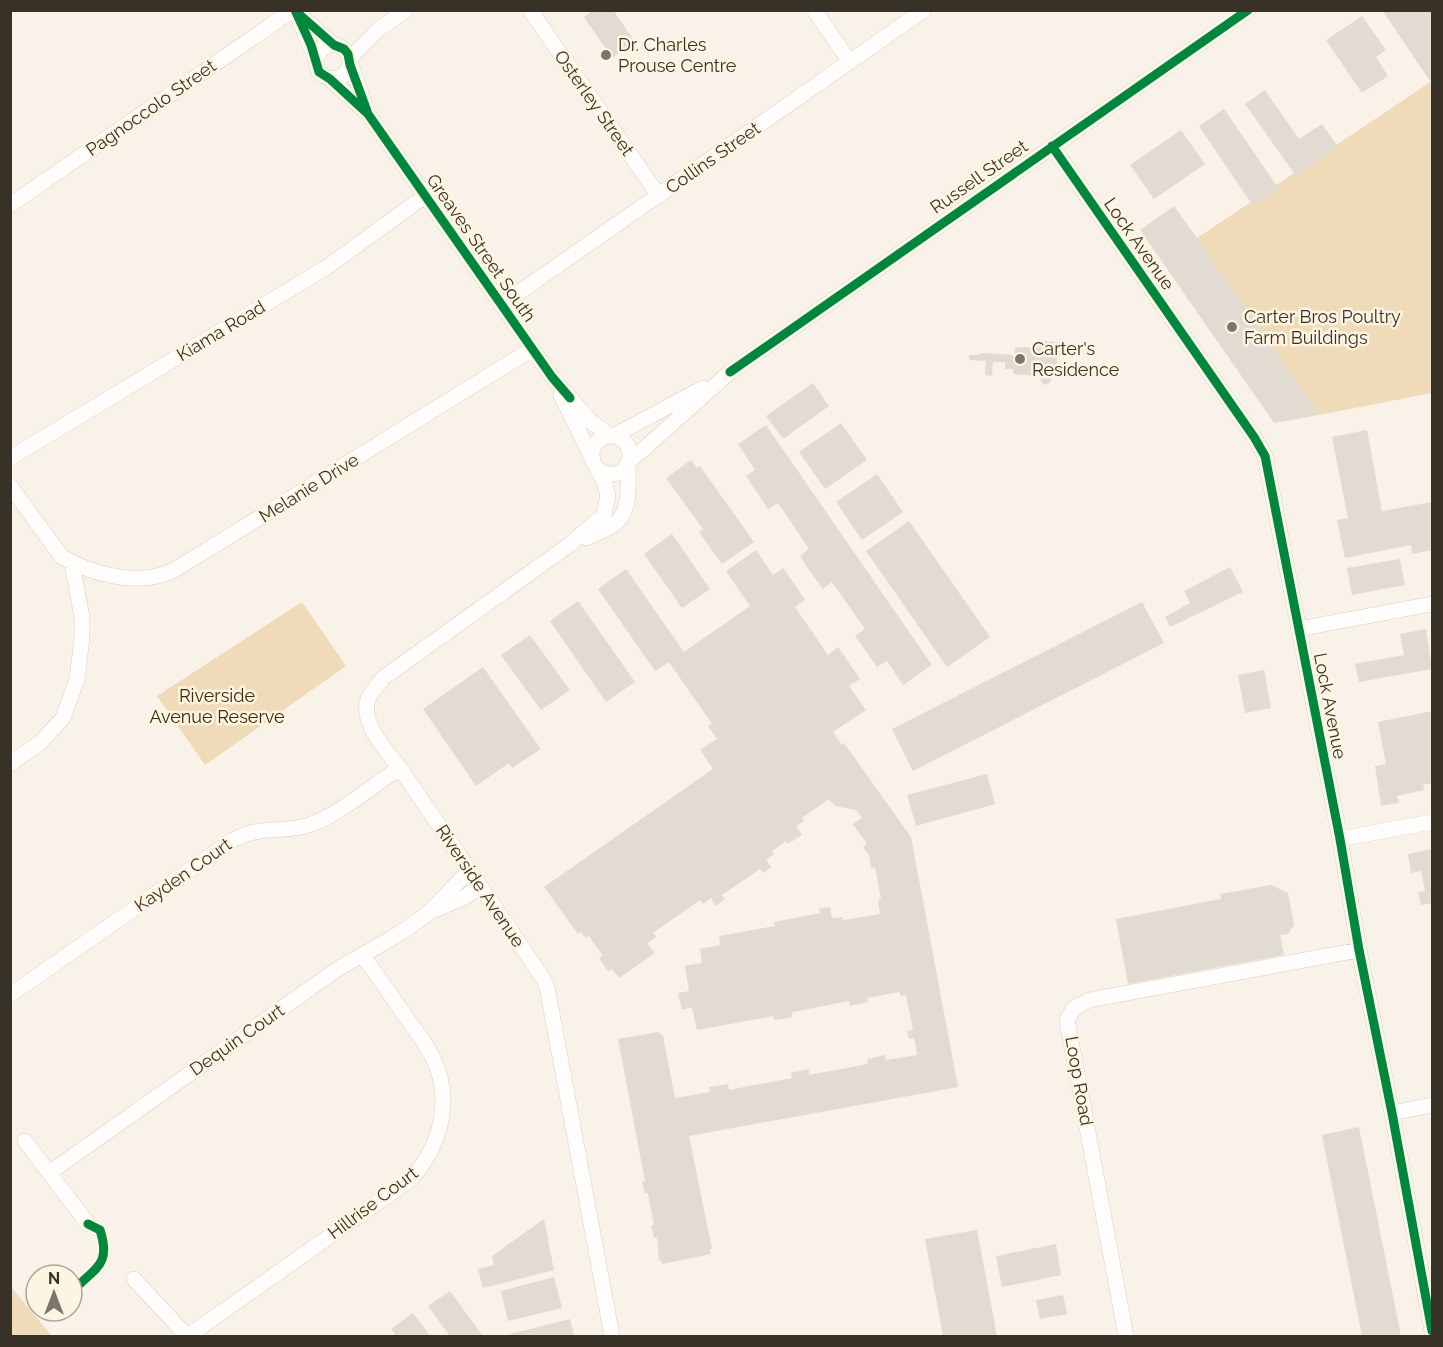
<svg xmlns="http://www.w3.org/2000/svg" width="1443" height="1347" font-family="Raleway,sans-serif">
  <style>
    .green { fill: #efdbb8 }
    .building { fill: #e1dbd1 }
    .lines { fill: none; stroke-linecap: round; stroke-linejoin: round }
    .minor-casing { stroke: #d6d0c6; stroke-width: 16 }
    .minor { stroke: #fefdfc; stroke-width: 15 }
    .cycleway-casing { stroke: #fef4e2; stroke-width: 13 }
    .cycleway { stroke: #00873e; stroke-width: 9 }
    .poi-dot { fill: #7b756a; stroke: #fef4e2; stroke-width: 2 }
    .labels { text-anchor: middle; stroke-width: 5; stroke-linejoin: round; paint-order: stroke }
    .poi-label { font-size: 18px; fill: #383226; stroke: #fef4e2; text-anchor: start }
    .street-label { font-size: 18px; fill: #383226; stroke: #fef4e2 }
    .park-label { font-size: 18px; fill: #3c2c08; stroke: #fef4e2 }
  </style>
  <rect width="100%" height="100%" fill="#f8f2e8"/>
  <path class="green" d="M1432 81V393L1319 415 1197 238Z
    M302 602 346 666 205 765 157 696Z
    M10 1287H11L52 1336H11Z"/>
  <path class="building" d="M594 10H613L635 42 612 58 584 17Z
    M1382 10H1419L1421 12 1432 10V79L1430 81Z
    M1362 16 1386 50 1376 57 1388 76 1362 93 1326 40Z
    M1265 90 1299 139 1322 124 1338 147 1296 176 1245 104Z
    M1224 109 1279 189 1253 206 1199 126Z
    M1181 130 1205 164 1154 199 1130 165Z
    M1174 206 1197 238 1319 415 1274 423 1140 230Z
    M1039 341 1071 343 1076 348V353L1073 356H1057L1056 377H1052L1050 383 1045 385 1041 382 1040 376 1013 374V369H1005V362H993L992 376 985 375 986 361 969 360V355H980V353L1015 355V347L1039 348Z
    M813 383 829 406 783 439 766 416Z
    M841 423 867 460 825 489 799 452Z
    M766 425 932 665 903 685 887 661 877 667 855 636 865 629 832 582 823 589 811 573 800 556 809 549 778 503 768 509 746 476 755 470 738 444Z
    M1367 430 1382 511 1432 502V550L1412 554 1411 545 1345 558 1337 520 1348 518 1332 437Z
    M691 460 697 468 700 466 754 542 722 564 699 532 703 529 666 478Z
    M877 474 903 512 862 540 836 502Z
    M909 521 990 637 947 667 866 551Z
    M672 534 710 589 682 608 644 554Z
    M756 550 773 575 783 568 795 585 805 600 795 607 828 655 838 647 860 679 849 686 866 710 833 732 842 745 844 743 911 837 958 1087 689 1136 712 1249H710L711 1254 662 1264 661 1260 659 1261 657 1237 654 1238 651 1226 654 1225 648 1193 645 1194 642 1181H645L618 1039 658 1032 663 1036 675 1098 710 1092 709 1087 728 1084 729 1090 792 1078 791 1073 809 1069V1075L868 1064 867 1059 885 1055 886 1060 917 1055 914 1038 909 1039 907 1031 913 1030 906 995 900 996V992L867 998 868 1002 850 1006 849 1001 792 1012V1017L783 1019 774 1020 773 1016 697 1030 692 1007 682 1010 678 993 689 991 685 966 702 963 700 949 720 945 719 936 775 926 774 922 820 913 819 909 830 907 832 918 842 917 843 920 880 914 878 900 881 899 875 867 871 868 869 855 863 847 867 844 853 824 862 818 856 810 835 806 829 799 802 818 804 821 796 826 802 835 788 844 786 841 772 851 774 854 766 860 771 867 763 873 760 869 722 895 725 899 716 906 711 898 703 904 700 900 653 933 656 937 647 943 655 953 619 978 612 969 608 971 599 958 603 956 589 936 586 938 581 932 578 934 544 887 713 769 700 750 717 739 708 726 712 724 669 662 655 671 598 589 626 569 684 652 750 606 726 571Z
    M1400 559 1405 585 1352 595 1347 568Z
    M1230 567 1243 592 1170 627 1165 617 1190 603 1184 591Z
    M578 601 635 682 606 702 550 621Z
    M1142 602 1164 643 913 771 892 729Z
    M1426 629 1432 669 1359 682 1355 664 1404 655 1400 634Z
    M530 635 570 690 541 710 501 655Z
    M483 667 541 749 512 768 509 763 476 786 423 709Z
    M1264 670 1271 708 1245 713 1238 675Z
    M1432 711V783L1423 785 1424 790 1397 796 1399 803 1381 806 1375 766 1386 764 1378 722Z
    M987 774 995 804 916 826 907 795Z
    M1432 849V903L1421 905 1418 892 1425 891 1421 871 1411 873 1408 854Z
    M1271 885 1288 893 1294 925 1288 934 1280 935 1284 955 1128 984 1116 919 1221 899 1220 894Z
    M1359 1127 1401 1336H1362L1322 1135Z
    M544 1219 554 1270 483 1288 478 1269 494 1265 492 1256Z
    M977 1230 997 1336H943L925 1239Z
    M1056 1244 1061 1275 1002 1287 996 1256Z
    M554 1277 562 1308 508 1321 501 1291Z
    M450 1291 483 1336H450L428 1306Z
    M1063 1295 1067 1314 1040 1319 1036 1300Z
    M413 1313 430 1336H396L391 1329Z
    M570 1319 574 1336H502Z"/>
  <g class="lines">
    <defs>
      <path id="minor" d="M295 10 316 60
        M530 10 659 196
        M814 10 850 62
        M300 15 334 45
        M349 59 379 29 406 10
        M350 65C344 80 331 83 319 72 309 55 329 35 345 50 348 53 364 103 367 111
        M330 79 368 114 552 377 591 422 611 436
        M1052 146 1254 437 1265 456 1340 839 1359 950 1392 1113 1432 1331
        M10 205 293 10
        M501 305 924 10
        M561 395 593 460
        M592 455a19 19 0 1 1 38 0a19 19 0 1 1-38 0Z
        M613 436 703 388
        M10 458 327 267 425 196
        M629 462 730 372 1248 10
        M596 467 604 481 608 496 604 515 569 545 383 678C379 684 373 690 369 697 358 720 386 751 400 768L542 977 547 987 612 1336
        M10 486 62 557C92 574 136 586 170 572 180 567 190 560 199 555L532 349
        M586 538C594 534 604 531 612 526 632 514 628 484 628 464
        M1298 629 1432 604
        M10 764 40 743 63 718 77 679 82 638V617L72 563
        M1340 839 1432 822
        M434 910 463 898 480 887
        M10 995 233 840C262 824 282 834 309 825 339 815 373 785 400 768
        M1392 1113 1432 1105
        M25 1141 88 1224
        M49 1173 339 968C369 951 400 935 427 914 442 901 454 884 470 871
        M134 1279 187 1336
        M188 1336 411 1179C442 1144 454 1097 431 1054 424 1041 414 1028 405 1016 391 995 377 975 362 955
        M1126 1336 1067 1020 1074 1008 1089 1000 1359 950"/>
    </defs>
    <use href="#minor" class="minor-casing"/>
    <use href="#minor" class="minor"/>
    <defs>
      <path id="cycleway" d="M295 10 311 45 319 72 330 79 368 114 552 377 570 398
        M300 15 334 45 344 49 348 54 350 65 367 111
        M1052 146 1254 437 1265 456 1340 839 1359 950 1392 1113 1432 1331
        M730 372 1248 10
        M72 1292C93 1268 112 1267 100 1230L88 1224"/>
    </defs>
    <use href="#cycleway" class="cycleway-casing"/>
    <use href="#cycleway" class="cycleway"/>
  </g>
  <g class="poi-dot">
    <circle cx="606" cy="55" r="6"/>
    <circle cx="1232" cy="327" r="6"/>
    <circle cx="1020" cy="359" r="6"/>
  </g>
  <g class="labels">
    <g class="poi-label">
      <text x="618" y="51">Dr. Charles<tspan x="618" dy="21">Prouse Centre</tspan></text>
      <text x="1244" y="323">Carter Bros Poultry<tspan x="1244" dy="21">Farm Buildings</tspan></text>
      <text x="1032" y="355">Carter's<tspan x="1032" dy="21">Residence</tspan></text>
    </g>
    <g class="street-label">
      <text transform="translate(594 103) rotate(55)" y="6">Osterley Street</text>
      <text transform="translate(151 108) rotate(-35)" y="6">Pagnoccolo Street</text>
      <text transform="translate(713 158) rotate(-35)" y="6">Collins Street</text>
      <text transform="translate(979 177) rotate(-35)" y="6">Russell Street</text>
      <text transform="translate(1139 244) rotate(55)" y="6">Lock Avenue</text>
      <text transform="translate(481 248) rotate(55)" y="6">Greaves Street South</text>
      <text transform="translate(221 331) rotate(-31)" y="6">Kiama Road</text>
      <text transform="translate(309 488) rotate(-32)" y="6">Melanie Drive</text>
      <text transform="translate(1330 706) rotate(79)" y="6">Lock Avenue</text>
      <text transform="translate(183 875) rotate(-35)" y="6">Kayden Court</text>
      <text transform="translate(480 886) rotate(56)" y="6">Riverside Avenue</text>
      <text transform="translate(237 1040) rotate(-35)" y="6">Dequin Court</text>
      <text transform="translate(1079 1081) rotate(80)" y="6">Loop Road</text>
      <text transform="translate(373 1203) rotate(-37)" y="6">Hillrise Court</text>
    </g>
    <g class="park-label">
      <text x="217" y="702">Riverside<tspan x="217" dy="21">Avenue Reserve</tspan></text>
    </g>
  </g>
  <rect width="1443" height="1347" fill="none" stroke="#383226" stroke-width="24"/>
  <g transform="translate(54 1293)"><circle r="28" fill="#fef4e2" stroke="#afa697" stroke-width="1.5"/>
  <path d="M0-4.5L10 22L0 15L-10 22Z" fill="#7b756a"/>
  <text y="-9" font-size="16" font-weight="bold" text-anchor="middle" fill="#383226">N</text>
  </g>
</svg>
